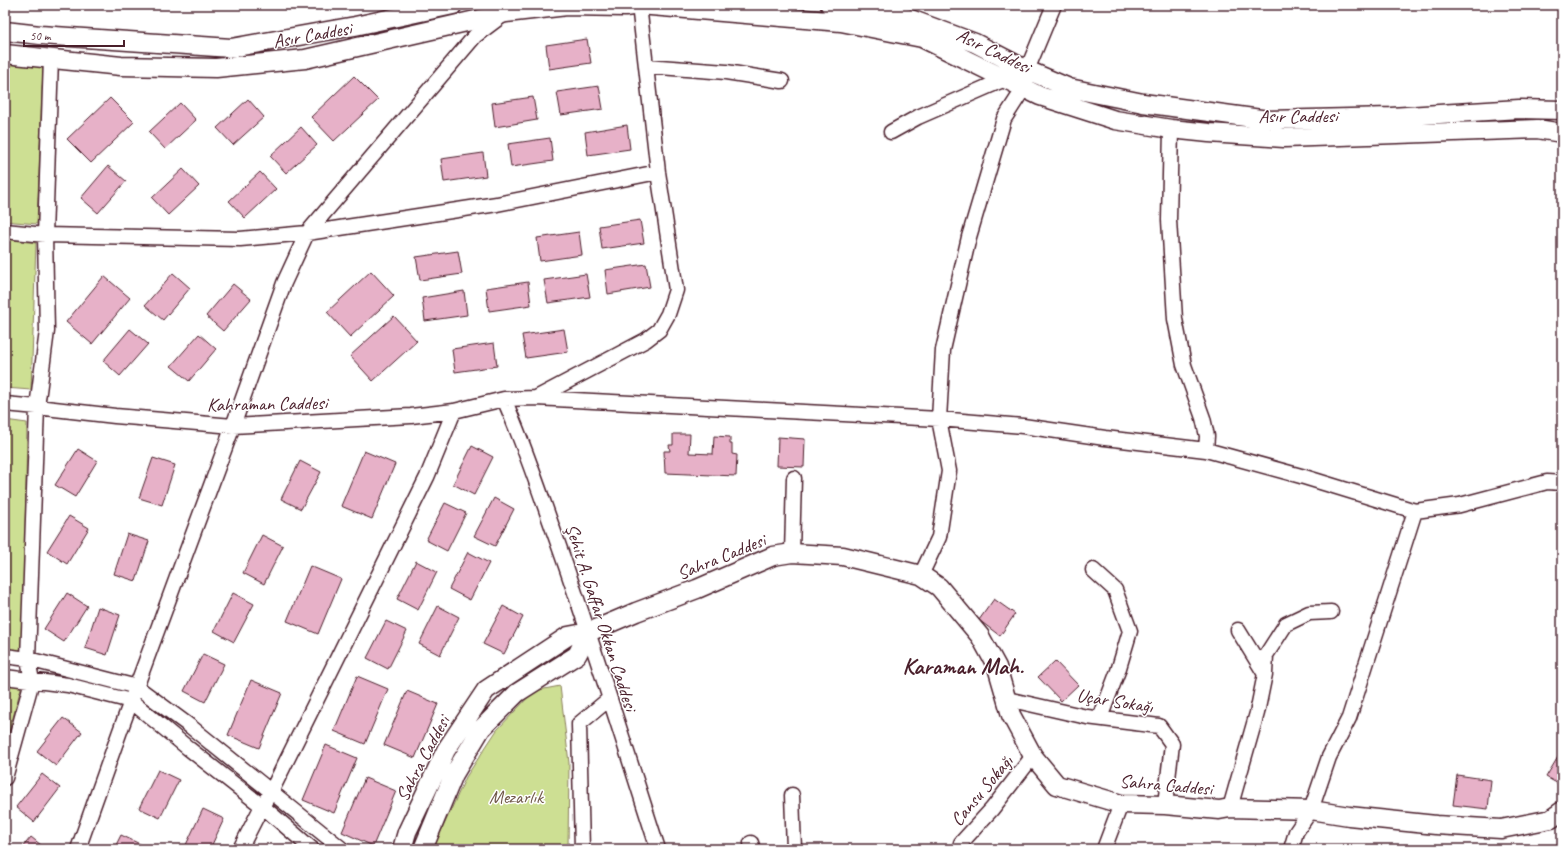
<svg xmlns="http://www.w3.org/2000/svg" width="1567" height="854" font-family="Caveat,sans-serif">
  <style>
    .green { fill: #cddf93; stroke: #8c7f5f }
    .building { fill: #e7b1c8; stroke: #4a1f2b }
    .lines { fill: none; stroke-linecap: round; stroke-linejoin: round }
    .minor-casing { stroke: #4a1f2b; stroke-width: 17 }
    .tertiary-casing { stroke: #4a1f2b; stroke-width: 21 }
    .minor { stroke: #fff; stroke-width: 14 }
    .tertiary { stroke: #fff; stroke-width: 18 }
    .labels { text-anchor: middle; stroke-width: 3; stroke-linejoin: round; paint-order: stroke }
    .street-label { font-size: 19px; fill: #4a1f2b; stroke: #fff }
    .park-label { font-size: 19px; fill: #71594a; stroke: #fff }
    .district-label { font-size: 23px; font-weight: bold; fill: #4a1f2b; stroke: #fff }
  </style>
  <rect width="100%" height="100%" fill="#fff"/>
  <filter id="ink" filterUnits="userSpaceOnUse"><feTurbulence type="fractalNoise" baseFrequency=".025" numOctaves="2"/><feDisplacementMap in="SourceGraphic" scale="8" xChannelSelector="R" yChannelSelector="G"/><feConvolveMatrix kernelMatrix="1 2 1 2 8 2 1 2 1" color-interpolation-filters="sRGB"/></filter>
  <g filter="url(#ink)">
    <path class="green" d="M5 62 43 67 37 224 5 221Z
      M5 239 36 243 31 390 5 388Z
      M5 420 27 423 23 653 5 651Z
      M5 682 22 684 5 747Z
      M560 686 569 763 568 849H433L466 777 497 730 534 691Z"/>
    <path class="building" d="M587 39 591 63 549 69 546 45Z
      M354 76 378 100 334 141 311 117Z
      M599 86 603 109 561 115 557 92Z
      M533 97 537 120 495 127 492 103Z
      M110 98 134 122 91 163 67 139Z
      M248 99 264 117 233 145 217 128Z
      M180 103 196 120 165 149 149 132Z
      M627 125 630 149 588 155 585 132Z
      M301 127 317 145 286 173 270 156Z
      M550 138 553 161 511 167 508 144Z
      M483 153 486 176 444 182 441 159Z
      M108 166 126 181 98 213 81 198Z
      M183 169 199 186 168 215 152 198Z
      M260 172 276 189 245 218 229 201Z
      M640 220 644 243 602 249 599 226Z
      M579 232 582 255 540 261 537 238Z
      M458 251 462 274 420 280 416 257Z
      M646 264 650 287 608 294 605 270Z
      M371 271 394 296 350 337 327 312Z
      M173 273 190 288 163 320 145 305Z
      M586 274 590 297 548 303 544 280Z
      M104 276 130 298 92 344 66 322Z
      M528 282 531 305 489 311 486 288Z
      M233 284 251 299 223 331 206 316Z
      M464 291 467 315 425 321 422 298Z
      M394 316 417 341 373 381 350 356Z
      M130 329 148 344 120 376 103 361Z
      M564 329 568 352 526 358 522 335Z
      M199 334 216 349 189 381 171 366Z
      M494 343 497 366 455 372 452 349Z
      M673 434H690L689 453 713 454 714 436 730 437V444H732V454L737 455 736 476 665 473 664 451H670L669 445H673Z
      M778 437 805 439 804 467 777 466Z
      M472 446 493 457 474 495 453 484Z
      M78 449 97 461 75 497 55 485Z
      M364 451 395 464 372 519 341 506Z
      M153 458 175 465 162 505 139 498Z
      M300 461 321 472 301 509 281 499Z
      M494 498 514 509 495 546 474 536Z
      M445 503 466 513 447 551 426 540Z
      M69 516 89 528 67 564 47 551Z
      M127 534 149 541 136 581 114 574Z
      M262 535 283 546 264 584 243 573Z
      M468 552 489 563 470 600 449 589Z
      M416 561 437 572 418 610 397 599Z
      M310 566 341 579 318 634 287 621Z
      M67 593 87 606 64 642 44 629Z
      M233 593 254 604 234 642 214 631Z
      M994 599 1015 614 1000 636 979 620Z
      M438 606 459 617 440 655 419 644Z
      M503 606 523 617 504 654 483 644Z
      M98 607 120 615 107 655 85 648Z
      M386 621 407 631 388 669 367 658Z
      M203 654 224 664 205 702 184 691Z
      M1055 661 1078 685 1061 701 1038 677Z
      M357 676 388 689 365 744 334 731Z
      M251 680 282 693 259 748 228 735Z
      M407 691 438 704 415 758 384 745Z
      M63 718 82 732 56 766 37 751Z
      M326 745 357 758 334 813 303 800Z
      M1558 757 1562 759V786L1546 777Z
      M158 770 179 780 160 818 139 808Z
      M42 774 60 788 34 822 16 807Z
      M1457 775 1491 780 1488 809 1453 805Z
      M365 778 396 791 373 846 342 832Z
      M203 809 224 819 210 849H188L185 847Z
      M121 835 142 845 140 849H114Z
      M31 837 46 849H21Z"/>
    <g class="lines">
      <defs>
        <path id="minor" d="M646 66 726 72 782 81
          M1171 129 1169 220 1175 319 1184 365 1203 418 1207 436 1206 450
          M891 132 918 117 1005 79
          M5 231 45 235 240 239 307 233 497 204 658 172
          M536 398 646 340 659 330 668 314 676 290 658 172 639 5
          M504 399C524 444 539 490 555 535 592 639 624 744 658 849
          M5 404 37 407 115 416 233 426 411 416 454 411 504 399 536 398 939 419 1023 426 1105 438 1206 450 1301 476 1415 511
          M792 553 794 478
          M1093 570 1115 590 1130 631 1118 671 1100 718
          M921 575 939 537 949 471 939 419 943 350 969 237 1004 119 1024 88 1027 70 1054 5
          M1238 630 1265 674
          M5 656 28 659 137 687 191 727 342 849
          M5 677 68 685 131 701 188 748 262 806 312 849
          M1007 699 1087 717 1159 726 1172 744 1165 805
          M5 778 32 681 28 659 37 407 47 331 45 235 51 59
          M792 795 794 849
          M1230 808 1257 713 1265 674 1266 655 1286 624 1309 613 1331 612
          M751 843 753 849
          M78 849 120 731 233 426 284 283 307 233 475 36 503 15
          M240 849 262 806 271 792 427 477 454 411
          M582 849 579 724 609 699
          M960 849 961 843 992 809 1033 756
          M1104 849 1121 804
          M1291 849 1296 832 1311 810 1329 757 1349 718 1415 511 1460 505 1547 482 1562 483"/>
        <path id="tertiary" d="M830 5 905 17 975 43 1027 70 1069 88 1143 103 1268 120 1391 117 1519 109 1562 110
          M5 31 40 35 231 48 355 26 453 5
          M5 54 121 66 216 68 305 59 506 13 567 6 625 7 639 5 841 22 922 38 1040 96 1115 120 1171 129 1209 133 1284 138 1537 129 1562 133
          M402 849 407 832 446 750 486 690 568 636 589 632 636 612 697 589 773 556 792 553 843 556 921 575 939 587 980 636 997 667 1011 715 1033 756 1057 785 1121 804 1165 805 1219 810 1230 808 1311 810 1349 816 1436 825 1501 829 1551 819 1562 811
          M423 849 454 774 481 729 517 693 577 655 589 632"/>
      </defs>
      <use href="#minor" class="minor-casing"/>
      <use href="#tertiary" class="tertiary-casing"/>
      <use href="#minor" class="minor"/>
      <use href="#tertiary" class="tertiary"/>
    </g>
  </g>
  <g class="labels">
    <g class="street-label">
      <text transform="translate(312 34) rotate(-10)" y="7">Asır Caddesi</text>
      <text transform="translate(994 50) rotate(26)" y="7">Asır Caddesi</text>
      <text x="1298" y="122">Asır Caddesi</text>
      <text transform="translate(267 403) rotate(-1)" y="7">Kahraman Caddesi</text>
      <text transform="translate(721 556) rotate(-22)" y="7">Sahra Caddesi</text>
      <text transform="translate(602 617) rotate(72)" y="7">Şehit A. Gaffar Okkan Caddesi</text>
      <text transform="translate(1115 700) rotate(9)" y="7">Uçar Sokağı</text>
      <text transform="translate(422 758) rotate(-62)" y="7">Sahra Caddesi</text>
      <text transform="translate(1166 784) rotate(5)" y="7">Sahra Caddesi</text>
      <text transform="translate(981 790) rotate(-50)" y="7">Cansu Sokağı</text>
    </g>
    <g class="park-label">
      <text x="516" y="803">Mezarlık</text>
    </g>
    <g class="district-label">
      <text x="963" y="674">Karaman Mah.</text>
    </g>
  </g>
  <rect width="1567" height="854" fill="none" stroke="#fff" stroke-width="20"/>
  <rect x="10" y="10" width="1547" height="834" fill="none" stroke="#4a1f2b" stroke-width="1.5" filter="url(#ink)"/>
  <path d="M24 40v6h100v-6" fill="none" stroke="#4a1f2b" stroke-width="2"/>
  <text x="30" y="40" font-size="12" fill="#4a1f2b" stroke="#ffffff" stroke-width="3" paint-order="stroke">50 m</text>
</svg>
